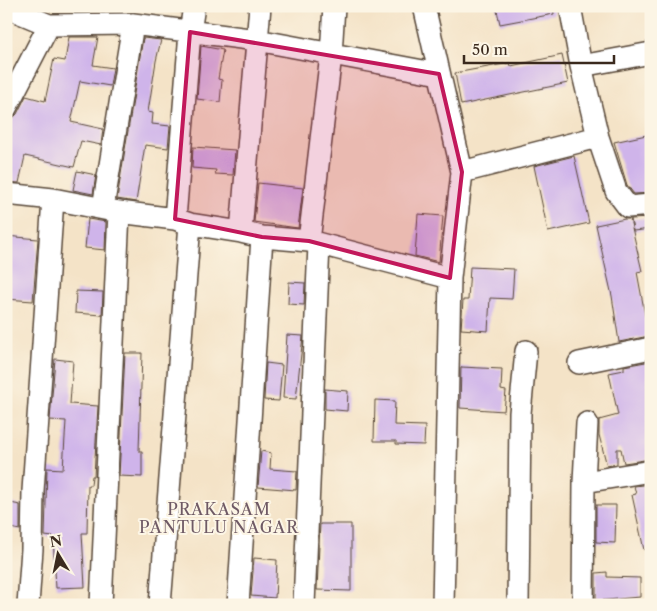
<svg xmlns="http://www.w3.org/2000/svg" width="657" height="611" font-family="'Libre Caslon Text',serif">
  <style>
    .building { fill: #cfb4ea }
    .lines { fill: none; stroke-linecap: round; stroke-linejoin: round }
    .street-casing { stroke: #574637; stroke-width: 24 }
    .street { stroke: #fff; stroke-width: 21 }
    .marked { fill: #c2185b; fill-opacity: 0.2; stroke: #c2185b; stroke-width: 4; stroke-linejoin: round }
    .labels { text-anchor: middle; stroke-width: 4; stroke-linejoin: round; paint-order: stroke }
    .neighbourhood-label { font-size: 16px; letter-spacing: 1px; fill: #6f5a65; stroke: #fcf5e5 }
  </style>
  <rect width="100%" height="100%" fill="#fcf5e5"/>
  <filter id="ink" filterUnits="userSpaceOnUse"><feTurbulence type="fractalNoise" baseFrequency=".02" numOctaves="2"/><feDisplacementMap in="SourceGraphic" scale="10" xChannelSelector="R" yChannelSelector="G"/><feConvolveMatrix kernelMatrix="1 2 1 2 8 2 1 2 1" color-interpolation-filters="sRGB"/></filter>
  <filter id="wash" filterUnits="userSpaceOnUse"><feTurbulence type="fractalNoise" baseFrequency=".0096" numOctaves="4" result="noise"/><feDisplacementMap in="SourceGraphic" scale="20" xChannelSelector="R" yChannelSelector="G"/><feGaussianBlur stdDeviation="1.12" result="paint"/><feColorMatrix in="noise" values="0 0 0 0 0 0 0 0 0 0 0 0 0 0 0 0 0 1.4 0 .05"/><feComposite in="paint" operator="in"/></filter>
  <g filter="url(#wash)">
    <rect width="100%" height="100%" fill="#f4e3c7"/>
    <g id="blocks">
      <path class="building" d="M496 6H553L554 14 500 24Z
        M69 37H98L93 65 113 68 110 86 80 81 71 122 103 129 101 145 81 141 74 167 25 156 19 183 6 182V120L12 119 17 114 26 96 45 101 54 59 65 61Z
        M143 38 161 40 156 61 148 112 153 113 152 124 170 126 168 148 145 145 136 202 117 199Z
        M201 46 223 50 218 79 222 80 220 102 197 99Z
        M562 55 568 83 461 105 455 73 510 63 511 66Z
        M651 134V193L634 194 627 185 614 142Z
        M193 147 235 150 233 175 215 174 216 170 192 168Z
        M574 156 589 223 548 232 534 166Z
        M77 171 96 175 93 194 73 190Z
        M258 183 303 188 298 228 254 222Z
        M418 214 443 216 439 262 415 256Z
        M651 218V229L633 231 631 219Z
        M88 219 106 222 105 250 85 248Z
        M625 219H630L642 271 637 272 649 336 619 342 612 296 596 225Z
        M6 236 38 239 33 301 6 299Z
        M470 267 514 269 512 299 490 298 488 331 461 329 463 300H468Z
        M289 282 305 283 304 305 288 304Z
        M76 291 103 292 102 315 75 313Z
        M287 335 303 336 296 399 283 398Z
        M125 353H142L139 451H142V477L119 476Z
        M55 359 73 361 70 404 98 406 94 476H92L91 485H88L87 533H82L85 587 56 588 53 537 45 536 47 468 63 469 66 421 50 420Z
        M651 361V416L647 417 651 435V459L624 463 621 449H617V464L607 466 599 435V420L618 415 609 373 624 370V366Z
        M266 363 282 365 279 401 264 400Z
        M461 367 502 369 501 390 506 391 504 411 460 408Z
        M325 389 348 391 347 411 325 409Z
        M375 400 395 401 394 425 425 426 424 445 396 444V441H374Z
        M261 451 271 453 270 469 297 471 296 490 258 487Z
        M651 484V550H644L632 495 636 494 634 486Z
        M6 502 20 505V530L6 527Z
        M596 505H616L615 543 596 542Z
        M320 524H351V591L317 590Z
        M254 558 277 560 275 598 251 596Z
        M607 572V577L640 578V597L596 601V573Z"/>
    </g>
  </g>
  <g filter="url(#ink)">
    <use href="#blocks" fill-opacity="0" stroke="#574637" stroke-width="1"/>
    <g class="lines">
      <defs>
        <path id="street" d="M424 6 462 172 450 278 443 605
          M570 6 581 66 598 137 616 191 628 207 651 205
          M6 7 49 25 133 24 257 40 439 74
          M581 66 651 53
          M6 108 49 25
          M462 172 598 137
          M6 194 53 199 119 212 175 219 190 224 241 232 262 237 309 241 450 278
          M103 208 133 24
          M175 219 190 32 194 6
          M241 232 260 6
          M309 241 331 55 334 6
          M579 363 651 348
          M587 423 584 482 651 471
          M28 605 32 549 33 491 53 199
          M101 605 119 212
          M160 605 190 224
          M238 605 262 237
          M304 605 319 244
          M518 605 520 413 526 351
          M583 605 584 482"/>
      </defs>
      <use href="#street" class="street-casing"/>
      <use href="#street" class="street"/>
    </g>
  </g>
  <path class="marked" d="M190 32 439 74 462 172 450 278 309 241 262 237 175 219Z"/>
  <g class="labels">
    <g class="neighbourhood-label">
      <text x="219" y="515">PRAKASAM<tspan x="219" dy="18">PANTULU NAGAR</tspan></text>
    </g>
  </g>
  <rect width="657" height="611" fill="none" stroke="#fcf5e5" stroke-width="25"/>
  <g transform="translate(58 554) rotate(350)" stroke="#fcf5e5" stroke-width="4" paint-order="stroke">
  <path d="M0-4L9 19L0 12L-9 19Z" fill="#3b2a1e"/>
  <text y="-8" font-size="14" font-weight="bold" text-anchor="middle" fill="#3b2a1e">N</text>
  </g>
  <path d="M464 55v8h150v-8" fill="none" stroke="#3b2a1e" stroke-width="2.5"/>
  <text x="472" y="55" font-size="15" fill="#3b2a1e" stroke="#fcf5e5" stroke-width="4" paint-order="stroke">50 m</text>
</svg>
